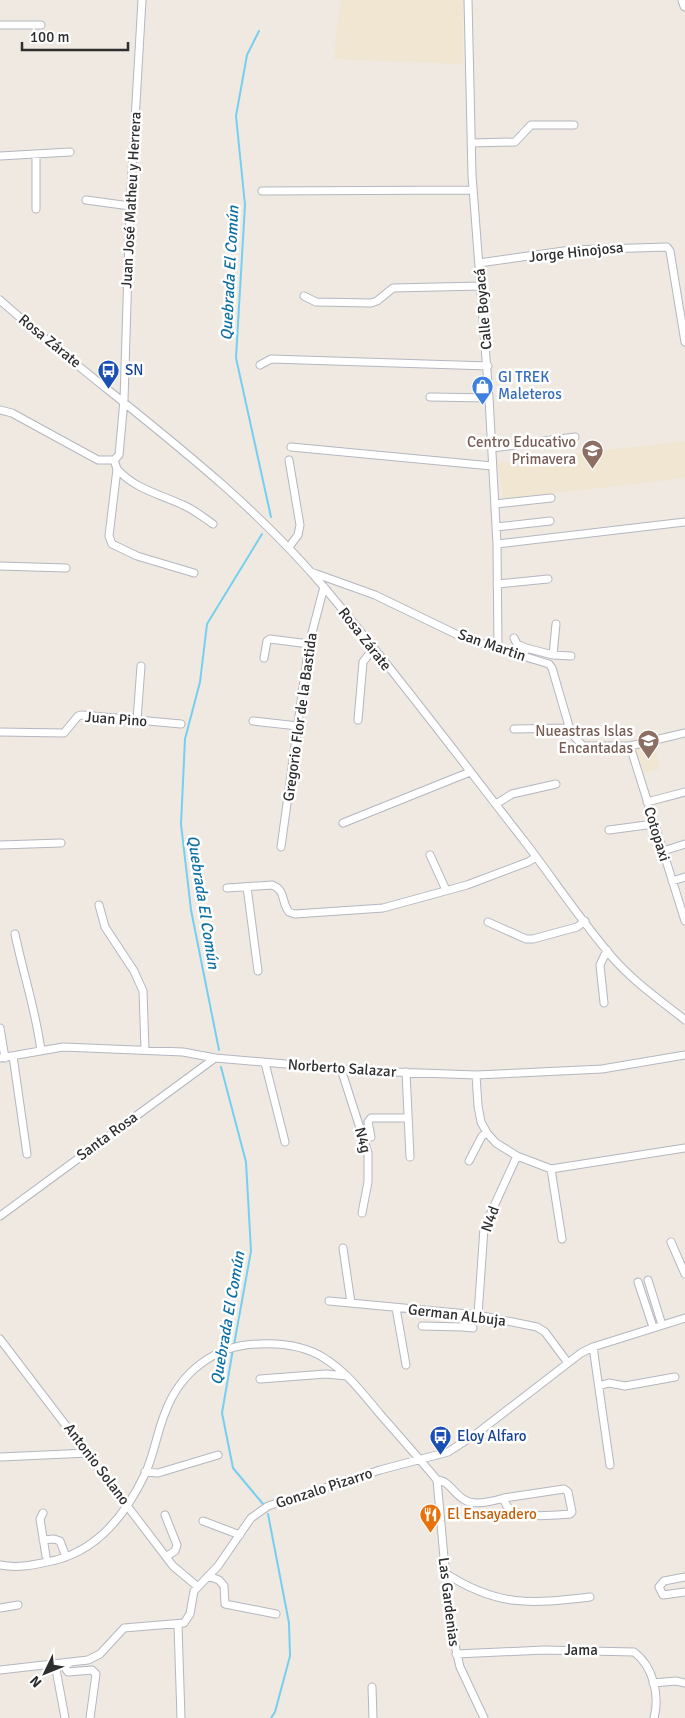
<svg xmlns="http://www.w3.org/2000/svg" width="685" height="1718" font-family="Signika,sans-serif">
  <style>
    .education { fill: #f0e6d1 }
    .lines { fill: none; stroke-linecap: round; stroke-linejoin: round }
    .stream { stroke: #75cff0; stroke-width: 2 }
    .minor-casing { stroke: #b4b7c1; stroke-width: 9 }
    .tertiary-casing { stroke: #b4b7c1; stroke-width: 11 }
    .minor { stroke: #fff; stroke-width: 7 }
    .tertiary { stroke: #fff; stroke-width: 9 }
    .labels { text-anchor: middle; stroke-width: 5; stroke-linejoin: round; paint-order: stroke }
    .street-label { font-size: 15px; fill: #2e2e2e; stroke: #fff }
    .transit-label { font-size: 15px; fill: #164399; stroke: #fff; text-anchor: start }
    .shop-label { font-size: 15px; fill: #366cbe; stroke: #fff; text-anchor: start }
    .education-label { font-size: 15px; fill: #785e54; stroke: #fff; text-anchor: end }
    .food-label { font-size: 15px; fill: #c56008; stroke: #fff; text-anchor: start }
    .water-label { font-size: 16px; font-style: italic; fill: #0d6fa3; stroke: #fff }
  </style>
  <rect width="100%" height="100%" fill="#efe9e1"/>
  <path class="education" d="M340 0H463V64L334 59Z
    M685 441V478L503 499 498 463Z
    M654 745 660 769 645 773 636 750Z"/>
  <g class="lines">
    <path class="stream" d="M259 31 247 55 236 116 245 205 236 358 271 517
      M219 1050 191 910 181 824 185 739 200 682 207 624 262 534
      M221 1067 246 1162 251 1251 234 1345
      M233 1349 222 1413 233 1468 263 1504
      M268 1514 289 1623 290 1656 275 1712 271 1718"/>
    <defs>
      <path id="minor" d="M468 0 472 175 489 398 497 544 498 649
        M0 25H41
        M471 143 515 142 531 125H574
        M36 154V209
        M0 156 70 152
        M262 191 473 190
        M86 200 130 206
        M479 263 571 250 667 247 670 251 685 342
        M304 296 316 302 371 303 377 301 393 288 482 286
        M0 300C107 395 229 475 323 586 393 669 458 756 525 842 554 880 581 921 613 958 634 982 660 1000 685 1020
        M260 365 271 359 488 366
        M430 397 489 398
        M0 410 12 413 98 460H114
        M291 447 492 466
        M492 448 575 437
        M114 460 119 455 124 400 130 206 142 0
        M114 460 117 469 109 536 112 544 137 556 194 573
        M117 469C135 489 159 494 183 505 193 509 203 517 213 524
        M495 504 551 498
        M496 527 550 521
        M497 544 685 522
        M289 547 298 535 300 525 289 460
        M0 566 66 568
        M311 572 375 595 464 638 549 664 552 668 571 733 583 746H630L685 733
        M497 584 548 579
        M514 638 517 644 526 648
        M553 655 571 656
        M523 656 526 648 553 655 556 624
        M264 658 267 641 270 639 309 644
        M137 720 141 666
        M358 720 363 662 373 649
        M253 721 298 726
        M514 729 570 728
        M0 732 64 733 78 716 82 715 181 724
        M630 746 685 921
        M647 802 685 792
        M496 804 512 794 556 784
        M343 823 470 772
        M609 830 654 824
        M0 845 61 843
        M281 847 309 644 324 587
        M663 851 685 844
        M430 855 446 890
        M672 881 685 877
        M247 887 258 971
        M227 888 272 885C286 890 281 902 289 912L295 914 383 908 467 885 528 862 536 857
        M99 905 105 927 134 971 143 991 145 1050
        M488 922 526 939H533L577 927 585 921
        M15 934C23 973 36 1011 41 1051
        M604 1003 600 965 607 950
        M0 1028 5 1058
        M13 1056 27 1154
        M0 1058 63 1047 183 1052 215 1058 366 1071 476 1075 602 1069 685 1055
        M265 1063 285 1142
        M341 1069 368 1153V1182L362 1213
        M406 1072 410 1157
        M476 1075 478 1106 481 1122 487 1133 496 1143 517 1156 551 1169 685 1148
        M371 1137 368 1122 371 1118H408
        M469 1161 482 1136 487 1133
        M551 1169 562 1239
        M0 1216 215 1058
        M671 1242 685 1274
        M343 1248 351 1303
        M648 1280 662 1325
        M638 1282 653 1327
        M329 1301 478 1315 537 1327 545 1332 568 1363
        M396 1308 406 1365
        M478 1315 484 1228 517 1156
        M422 1326 463 1327 470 1314
        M463 1327 473 1328
        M0 1339 173 1566 198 1587
        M593 1347 610 1465
        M260 1379 326 1374 347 1376
        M599 1386 609 1383 625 1386 675 1377
        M0 1457 89 1453
        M145 1472 158 1473 218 1455
        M437 1480 450 1624 460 1667 484 1718
        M43 1513 40 1519 46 1556
        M165 1515 177 1545 175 1551 167 1556
        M203 1521 240 1535
        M43 1540 54 1539 60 1541 66 1557
        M0 1565C19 1569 38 1564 56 1560 99 1549 127 1512 145 1474 154 1455 157 1432 165 1413 180 1372 215 1345 259 1344 281 1343 305 1346 324 1358 347 1372 363 1394 380 1414 399 1436 418 1457 437 1480 449 1480 454 1495 465 1500 474 1506 494 1501 504 1498L564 1489 568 1492 572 1512 570 1514C554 1515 506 1522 504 1498
        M445 1573C497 1607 531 1604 590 1597
        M208 1576 219 1580 224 1586 225 1604 276 1614
        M685 1577 664 1581 659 1587 663 1595 685 1592
        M0 1608 18 1605
        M178 1625 181 1718
        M456 1654 544 1650 634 1652C653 1666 660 1695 654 1718
        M62 1663 68 1672 92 1670 96 1674 90 1718
        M55 1664 65 1718
        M0 1670 88 1660 100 1654 124 1628 184 1623 190 1614 194 1591 218 1566 251 1518 268 1506 380 1470 448 1452 476 1434 581 1353 593 1347 685 1318
        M653 1683 676 1681 685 1683
        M372 1687 373 1718"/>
      <path id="tertiary" d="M683 0 685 6"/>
    </defs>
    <use href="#minor" class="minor-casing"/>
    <use href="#tertiary" class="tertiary-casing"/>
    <use href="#minor" class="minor"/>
    <use href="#tertiary" class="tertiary"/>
  </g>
  <defs>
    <symbol id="bus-pin" viewBox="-11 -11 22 30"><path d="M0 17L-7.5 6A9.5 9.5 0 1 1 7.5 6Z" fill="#1a4fb4" stroke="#fff"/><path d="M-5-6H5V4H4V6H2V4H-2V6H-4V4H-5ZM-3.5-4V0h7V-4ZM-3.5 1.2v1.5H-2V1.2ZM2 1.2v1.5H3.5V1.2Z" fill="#fff"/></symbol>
    <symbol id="shop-pin" viewBox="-11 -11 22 30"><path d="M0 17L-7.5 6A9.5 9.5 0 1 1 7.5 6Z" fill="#3f7fe0" stroke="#fff"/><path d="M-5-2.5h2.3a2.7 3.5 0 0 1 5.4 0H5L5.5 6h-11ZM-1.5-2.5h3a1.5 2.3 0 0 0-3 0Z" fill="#fff"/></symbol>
    <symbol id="school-pin" viewBox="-11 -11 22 30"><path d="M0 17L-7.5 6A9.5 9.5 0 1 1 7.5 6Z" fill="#8d6e63" stroke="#fff"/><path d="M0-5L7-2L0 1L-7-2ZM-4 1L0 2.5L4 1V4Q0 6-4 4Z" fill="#fff"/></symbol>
    <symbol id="restaurant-pin" viewBox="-11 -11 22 30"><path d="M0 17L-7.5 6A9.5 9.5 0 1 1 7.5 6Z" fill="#e8710a" stroke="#fff"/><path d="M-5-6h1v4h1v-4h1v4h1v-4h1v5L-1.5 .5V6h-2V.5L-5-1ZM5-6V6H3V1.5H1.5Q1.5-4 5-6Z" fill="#fff"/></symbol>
  </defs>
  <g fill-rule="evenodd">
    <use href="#bus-pin" x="96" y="358" width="25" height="34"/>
    <use href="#shop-pin" x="470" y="374" width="25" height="34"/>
    <use href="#school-pin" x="580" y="438" width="25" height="34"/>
    <use href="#school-pin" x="636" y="728" width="25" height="34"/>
    <use href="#bus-pin" x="428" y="1424" width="25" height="34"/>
    <use href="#restaurant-pin" x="418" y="1502" width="25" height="34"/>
  </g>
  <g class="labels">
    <g class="street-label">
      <text transform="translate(131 200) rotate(-87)" y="5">Juan José Matheu y Herrera</text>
      <text transform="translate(576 252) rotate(-6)" y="5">Jorge Hinojosa</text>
      <text transform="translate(483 309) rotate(-95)" y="5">Calle Boyacá</text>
      <text transform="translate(50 341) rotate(39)" y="5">Rosa Zárate</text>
      <text transform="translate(365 639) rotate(52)" y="5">Rosa Zárate</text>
      <text transform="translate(492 645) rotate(19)" y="5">San Martin</text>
      <text transform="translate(300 717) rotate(-82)" y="5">Gregorio Flor de la Bastida</text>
      <text transform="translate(116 719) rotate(4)" y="5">Juan Pino</text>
      <text transform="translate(657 834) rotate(73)" y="5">Cotopaxi</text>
      <text transform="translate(342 1068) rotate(4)" y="5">Norberto Salazar</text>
      <text transform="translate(107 1136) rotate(-36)" y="5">Santa Rosa</text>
      <text transform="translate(363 1140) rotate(75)" y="5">N4g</text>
      <text transform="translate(490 1219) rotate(-70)" y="5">N4d</text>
      <text transform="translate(457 1315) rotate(7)" y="5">German ALbuja</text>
      <text transform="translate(97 1464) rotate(53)" y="5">Antonio Solano</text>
      <text transform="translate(324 1488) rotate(-18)" y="5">Gonzalo Pizarro</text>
      <text transform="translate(449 1602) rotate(83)" y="5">Las Gardenias</text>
      <text x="581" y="1655">Jama</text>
    </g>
    <g class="transit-label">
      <text x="125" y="375">SN</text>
      <text x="457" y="1441">Eloy Alfaro</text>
    </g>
    <g class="shop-label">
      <text x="498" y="382">GI TREK<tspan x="498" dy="17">Maleteros</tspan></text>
    </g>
    <g class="education-label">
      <text x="576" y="447">Centro Educativo<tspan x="576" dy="17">Primavera</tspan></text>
      <text x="633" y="736">Nueastras Islas<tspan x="633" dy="17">Encantadas</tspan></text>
    </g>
    <g class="food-label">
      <text x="447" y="1519">El Ensayadero</text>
    </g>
    <g class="water-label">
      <text transform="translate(229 273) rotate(-87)" y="6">Quebrada El Común</text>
      <text transform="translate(204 902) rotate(81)" y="6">Quebrada El Común</text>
      <text transform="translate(227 1318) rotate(-80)" y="6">Quebrada El Común</text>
    </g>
  </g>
  <g transform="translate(45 1673) rotate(227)" stroke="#ffffff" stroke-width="4" paint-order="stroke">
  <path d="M0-4L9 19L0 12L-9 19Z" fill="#2e2e2e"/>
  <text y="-8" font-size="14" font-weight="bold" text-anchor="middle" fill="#2e2e2e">N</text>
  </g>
  <path d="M22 42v8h106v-8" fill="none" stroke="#2e2e2e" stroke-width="2.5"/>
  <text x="30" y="42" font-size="15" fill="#2e2e2e" stroke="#ffffff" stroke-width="4" paint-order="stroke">100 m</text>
</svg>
